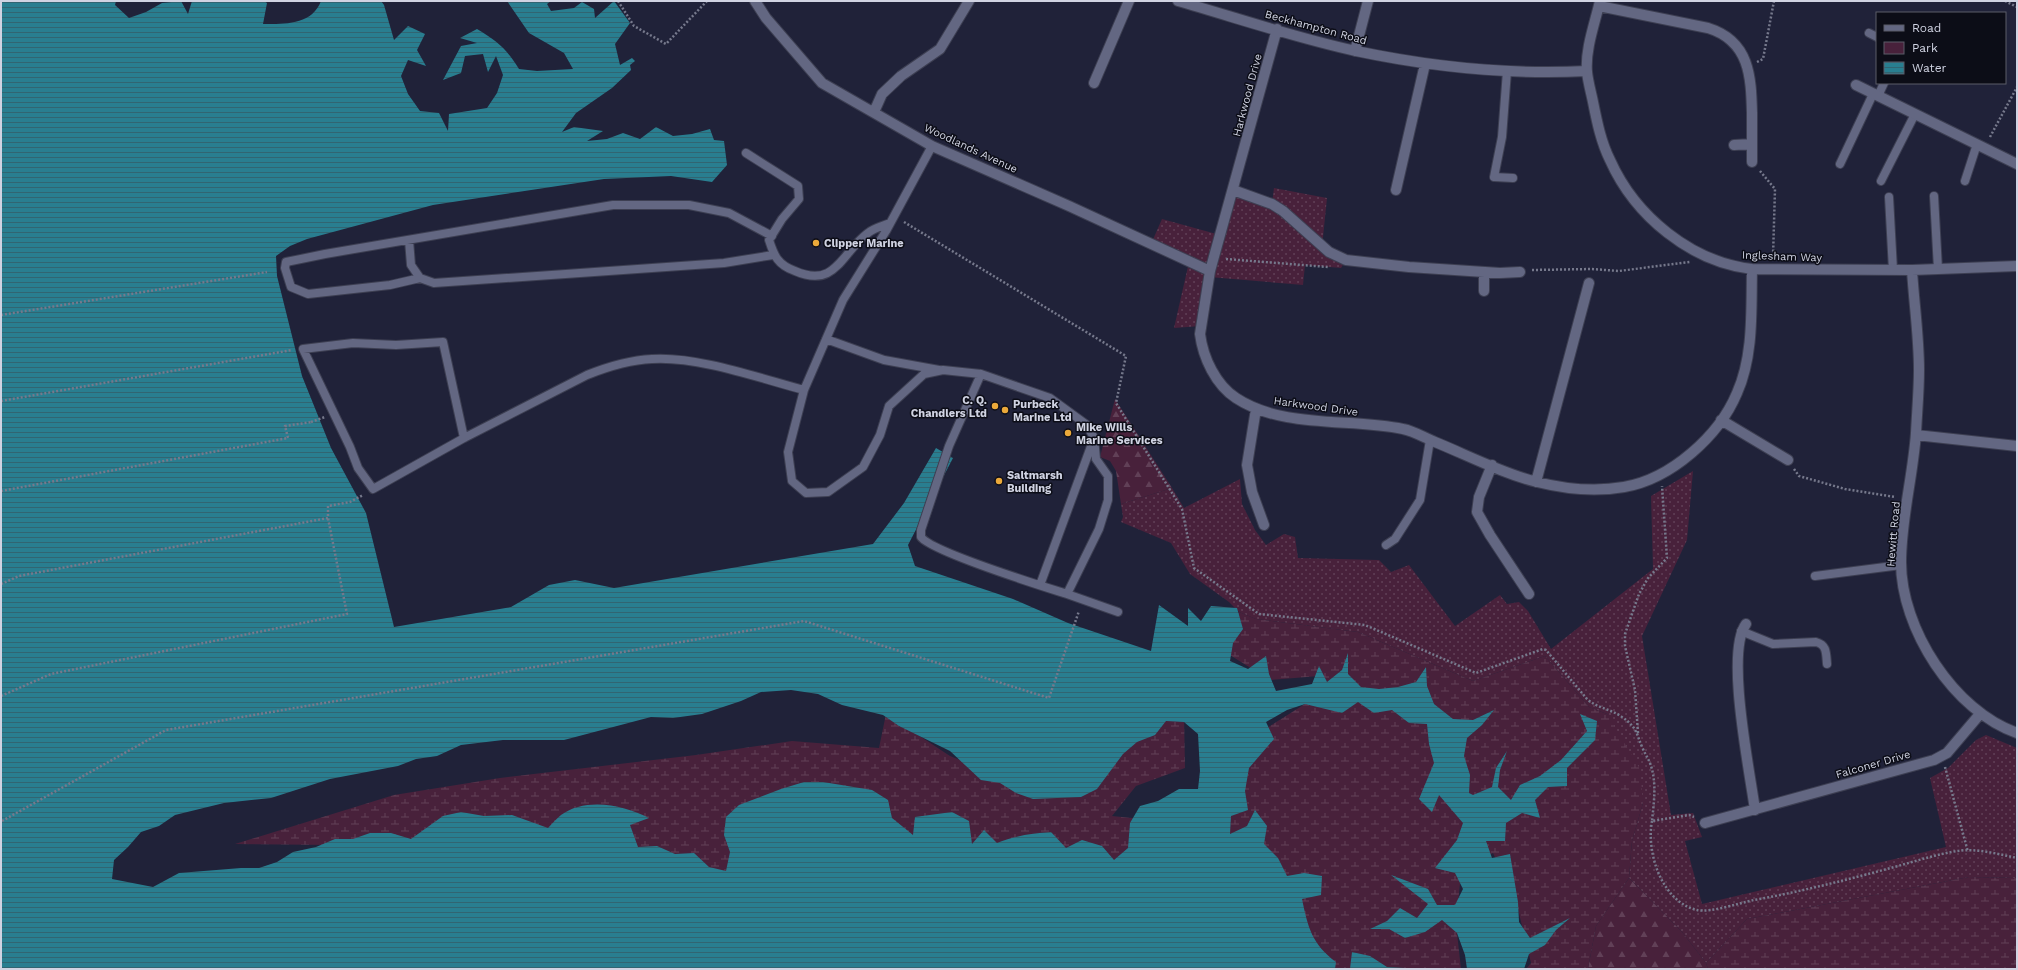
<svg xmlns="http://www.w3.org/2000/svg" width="2018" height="970" font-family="'Work Sans',sans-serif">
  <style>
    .green { fill: url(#green-dots) }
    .forest { fill: url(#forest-firs) }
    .wetland { fill: url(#wetland-marsh) }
    .water { fill: url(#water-rules); fill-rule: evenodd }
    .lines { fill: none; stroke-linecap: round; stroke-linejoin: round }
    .service-casing { stroke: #3d3f52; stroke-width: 10 }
    .minor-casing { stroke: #3d3f52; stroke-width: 12 }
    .path { stroke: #76798c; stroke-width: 2.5; stroke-dasharray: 2 2; stroke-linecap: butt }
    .service { stroke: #636782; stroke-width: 8 }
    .minor { stroke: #636782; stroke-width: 10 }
    .poi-dot { fill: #eba93a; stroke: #0c0d17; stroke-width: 1.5 }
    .labels { text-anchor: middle; stroke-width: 3; stroke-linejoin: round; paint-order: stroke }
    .street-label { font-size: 11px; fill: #d0d3e2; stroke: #0c0d17 }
    .poi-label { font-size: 11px; font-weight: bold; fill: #d0d3e2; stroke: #0c0d17; text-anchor: start }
  </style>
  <defs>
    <pattern id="green-dots" width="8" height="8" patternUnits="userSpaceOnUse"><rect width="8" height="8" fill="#48213b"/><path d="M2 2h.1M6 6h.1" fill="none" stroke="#614057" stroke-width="1.8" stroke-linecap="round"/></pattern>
    <pattern id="forest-firs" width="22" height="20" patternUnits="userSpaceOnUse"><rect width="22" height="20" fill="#48213b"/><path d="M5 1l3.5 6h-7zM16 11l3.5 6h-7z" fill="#614057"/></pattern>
    <pattern id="wetland-marsh" width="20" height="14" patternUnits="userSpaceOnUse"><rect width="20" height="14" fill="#48213b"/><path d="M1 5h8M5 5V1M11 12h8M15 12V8" fill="none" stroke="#614057"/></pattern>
    <pattern id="water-rules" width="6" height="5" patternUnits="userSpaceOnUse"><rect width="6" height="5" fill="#297e90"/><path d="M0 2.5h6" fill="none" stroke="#316572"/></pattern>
  </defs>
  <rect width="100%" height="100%" fill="#202239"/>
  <path class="green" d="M1274 188 1327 198 1322 247 1346 260 1341 268 1305 265 1303 285 1209 277 1201 326 1174 328 1189 262 1151 244 1162 219 1220 235 1233 190 1272 204Z
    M1693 471 1687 540 1642 636 1671 815 1693 813 1702 837 1685 841 1702 904 1946 847 1930 778 1948 768 1976 740 1986 735 2017 748V878L1969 877 1747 919 1706 963 1682 932 1629 878 1632 841 1643 803 1607 714 1589 707 1545 656 1473 681 1358 632 1256 619 1239 612 1229 602 1190 574 1171 543 1121 522 1123 517 1121 504 1172 488 1184 508 1240 479 1242 504 1255 530 1266 545 1284 534 1295 537 1298 558 1379 560 1391 572 1409 565 1455 626 1500 595 1507 604 1519 602 1528 611 1551 649 1653 569 1651 496Z"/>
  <path class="forest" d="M1115 399 1172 488 1121 504 1116 471 1110 461 1100 457Z
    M1629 878 1682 932 1706 963 1708 969H1588L1596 926Z"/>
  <path class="wetland" d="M1239 612 1256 619 1358 632 1473 681 1545 656 1589 707 1607 714 1640 769 1643 803 1632 841 1629 878 1596 926 1588 969H1526L1531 963 1517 905 1493 853 1461 873 1456 924 1461 969H458L337 845 235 844 394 795 500 778 696 755 792 741 879 748 886 714 950 756 1043 793 1151 712 1184 715 1185 768 1136 786 1112 816 1152 820 1220 821 1267 728 1316 697 1319 676 1270 680 1217 647Z
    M1969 877 2017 878V969H1708L1706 963 1747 919Z"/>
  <path class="water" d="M1 1H116L115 5 129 18 146 12 162 3 181 1 188 14 192 1H264L267 3 263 24C285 24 312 25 321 1H381L384 5 394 40 408 26 425 34 417 50 426 66 408 60 401 76 408 94 420 111 439 113 448 131 449 114 487 108 497 93 503 75 496 56 488 72 483 54 465 56 461 73 443 80 461 46 477 43 460 38 477 29C497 41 506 48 519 69L537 71 573 69 564 53 529 33 507 1H551L547 4 551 11 574 8 582 2 594 9 595 18 614 1 630 23 615 44 620 65 632 58 635 61 630 65 631 70 612 88 576 113 562 132 574 127 603 131 587 141 607 139 623 133 640 139 656 127 673 136 692 134 710 129 714 140 724 141 727 165 712 182 671 176 604 179 433 205 307 239 290 246 276 256 277 276 302 376 331 448 366 513 394 627 511 607 549 585 575 580 614 588 873 544 904 503 936 448 953 458 908 545 915 566 1013 599 1068 623 1151 651 1159 605 1188 626V608L1201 621 1211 606 1237 608 1243 629 1233 643 1230 661 1248 669 1266 656 1269 674 1276 691 1312 684 1319 666 1327 682 1342 670 1348 653V674L1361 687 1379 689 1398 687 1416 682 1426 667 1427 686 1434 704 1453 719 1473 720 1494 710 1482 725 1467 738 1464 756 1470 775 1469 793 1473 795 1492 787 1496 768 1507 751 1500 770 1498 787 1511 800 1520 785 1540 776 1561 760 1587 731 1580 714 1597 721 1595 740 1567 768V786L1548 787 1535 800 1540 818 1522 813 1506 823 1505 841H1486L1492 858 1510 854 1518 902 1519 922 1530 938 1570 918 1556 930 1545 945 1529 954 1524 969H1467L1465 955 1457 933 1442 920 1425 932 1405 938 1389 929H1370L1387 921 1400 908 1417 918 1428 904 1391 875 1428 889 1437 905H1455L1463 889 1455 873 1435 868 1457 840 1463 823 1439 795 1432 812 1419 799 1434 763 1429 744 1427 724 1409 723 1392 710 1374 713 1358 702 1342 713 1305 704 1287 710 1266 722 1274 739 1249 768 1245 791 1248 810 1231 816 1230 834 1247 826 1255 810 1267 826 1264 844 1278 858 1287 876 1304 873 1322 876 1321 895 1302 899C1308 928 1312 944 1336 962L1335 969H1ZM791 690 818 694 842 705 883 715 899 726 950 751 981 780 1000 783 1016 793 1033 799 1081 797 1097 789 1123 754 1137 742 1155 735 1166 721 1184 722 1198 734 1200 771 1198 789H1179L1158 801 1140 806 1130 823 1128 848 1114 860 1102 846 1082 840 1066 848 1051 832C1032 833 1015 836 997 843L984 830 972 844 969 821 952 812 915 817 913 835 892 818 888 800 872 790 823 782H804L781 789 739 805 726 817 724 835 730 852 726 871 709 867 694 853 675 854 657 846 638 847 630 825 649 818C624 805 586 797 561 815 556 819 552 824 548 828L512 815 484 816 461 812 443 816 411 839 391 833H370L353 839H335L316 847 293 852 277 862 259 868H241L179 873 153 887 112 879 114 860 128 847 141 832 159 826 175 815 224 803 271 798 330 779 398 766 416 759 437 756 461 745 503 740H564L651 717 673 718 702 714 741 701 761 692Z
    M1352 952 1370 956 1387 967 1405 968 1350 969Z"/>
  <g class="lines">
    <defs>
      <path id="service" d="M1869 33 1877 37
        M1507 71 1502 137 1494 177 1513 178
        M1878 96 1884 83
        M746 153 798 186 799 199 782 219 769 240C774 256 778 265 795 271 836 289 841 253 868 233 874 228 883 226 890 223
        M1840 164 1873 94
        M1881 181 1915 114
        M1965 181 1977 144
        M1934 196 1938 269
        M1889 197 1893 270
        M772 236 729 213 689 205H613L325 254 286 262 285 268 291 287 308 294 390 285 420 278 434 283 724 263 773 255
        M409 240 411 265 420 278
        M826 339 884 360 939 370
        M981 374 949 446 921 530V537C932 552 1042 586 1067 594
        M804 390 788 452 792 481 806 493 828 492 863 467 880 435 889 406 924 374 943 370 981 374 1050 398 1087 425 1094 438 1096 459 1108 476V500L1099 529 1067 594 1118 612
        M464 438 443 342 396 345 353 343 303 349 350 447 358 468 373 489 464 438 587 375C607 367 630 360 652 359 697 356 759 378 804 390L843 300 886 231 932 146
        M1386 545 1395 539 1420 500 1430 440
        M1815 576 1901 565
        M1040 585 1093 441
        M1741 631 1773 644 1816 642C1827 645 1826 653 1827 664"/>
      <path id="minor" d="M755 1 766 18 822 83 932 146 1069 206 1210 271
        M1178 1C1237 18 1296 38 1356 51 1432 67 1510 75 1587 71
        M1600 1C1595 23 1585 49 1587 72 1588 82 1591 92 1593 102 1597 122 1601 142 1610 160 1635 216 1691 262 1752 269L1912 270 2017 266
        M1599 6 1708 28C1750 41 1751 77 1752 113 1752 130 1752 146 1752 162
        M1277 29 1210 271 1200 334C1203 358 1216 385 1236 398 1283 429 1350 418 1403 429 1414 431 1425 438 1435 442 1467 455 1504 474 1537 482 1565 489 1596 492 1624 487 1671 479 1719 436 1737 393 1754 355 1751 309 1752 269
        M1355 51 1368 1
        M1094 83 1129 1
        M1856 85 2017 164
        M874 112 882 94 901 76 940 49 969 1
        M1734 145 1752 144
        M1233 190 1272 204 1283 211 1329 252 1346 260 1409 267 1500 273 1520 272
        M1396 190 1425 64
        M1912 270C1914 303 1919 337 1919 370 1919 391 1917 412 1916 433 1913 476 1901 519 1901 562 1901 629 1954 711 2017 733
        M1484 272V291
        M1256 409 1247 465 1252 492 1264 525
        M1721 420 1788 460
        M1916 435 2017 446
        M1492 465 1479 497 1477 512 1490 535 1529 594
        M1536 482 1589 283
        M1746 624C1725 652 1750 772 1755 810
        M1705 823 1934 760 1947 753 1980 714"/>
    </defs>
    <use href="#service" class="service-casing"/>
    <use href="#minor" class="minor-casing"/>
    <path class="path" d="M618 1 634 26 666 44 707 1
      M2005 1 2017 7
      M1757 62 1763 59 1774 1
      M1990 137 2017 87
      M1760 171 1775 189 1773 257
      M904 222 1126 356 1116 403 1182 509 1194 568 1259 614 1365 625 1476 673 1543 649 1546 650 1587 699C1597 708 1611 709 1622 717 1638 728 1636 734 1643 749 1645 754 1648 758 1650 763 1657 782 1654 801 1652 821L1689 815 1694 817
      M1226 259 1328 267
      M1532 270 1592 269 1619 271 1690 262
      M1 315 267 272
      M1 401 292 350
      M311 422 325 417
      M1794 469 1799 476 1845 489 1895 497
      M1 491 288 438 285 426 312 422
      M1 584 19 576 328 518V506L350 502 363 495
      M1 696 51 674 347 614 328 518
      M1638 733 1635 690 1625 646V634L1639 594 1648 578 1667 558 1662 486
      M1945 767 1968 852
      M2 821 166 730 804 621 1049 698 1079 611
      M1652 821C1646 853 1662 902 1697 910 1711 913 1739 903 1754 900 1799 892 1842 881 1887 869 1910 863 1933 855 1957 851 1976 848 1998 854 2017 858"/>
    <use href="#service" class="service"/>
    <use href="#minor" class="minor"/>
  </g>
  <g class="poi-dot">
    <circle cx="816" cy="243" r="4"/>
    <circle cx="995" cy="406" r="4"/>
    <circle cx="1005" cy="410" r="4"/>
    <circle cx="1068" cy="433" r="4"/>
    <circle cx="999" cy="481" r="4"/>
  </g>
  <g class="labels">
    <g class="street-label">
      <text transform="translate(1316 27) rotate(15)" y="4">Beckhampton Road</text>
      <text transform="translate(1247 95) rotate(-75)" y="4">Harkwood Drive</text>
      <text transform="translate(971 148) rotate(25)" y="4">Woodlands Avenue</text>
      <text transform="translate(1782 256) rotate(2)" y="4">Inglesham Way</text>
      <text transform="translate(1316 406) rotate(8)" y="4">Harkwood Drive</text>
      <text transform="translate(1893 534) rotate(-85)" y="4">Hewitt Road</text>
      <text transform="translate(1873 764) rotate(-16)" y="4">Falconer Drive</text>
    </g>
    <g class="poi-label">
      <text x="824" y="247">Clipper Marine</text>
      <text x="987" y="404" text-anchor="end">C. Q.<tspan x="987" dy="13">Chandlers Ltd</tspan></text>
      <text x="1013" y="408">Purbeck<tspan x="1013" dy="13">Marine Ltd</tspan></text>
      <text x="1076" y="431">Mike Wills<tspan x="1076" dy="13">Marine Services</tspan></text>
      <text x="1007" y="479">Saltmarsh<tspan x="1007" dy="13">Building</tspan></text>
    </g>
  </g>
  <rect width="2018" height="970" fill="none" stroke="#d0d3e2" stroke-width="4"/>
  <rect x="1876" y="12" width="130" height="72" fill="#0c0d17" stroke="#5a5c68"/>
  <rect x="1884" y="25" width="20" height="6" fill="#636782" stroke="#5a5c68"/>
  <text x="1912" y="32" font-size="12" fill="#d0d3e2">Road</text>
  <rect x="1884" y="42" width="20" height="12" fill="#48213b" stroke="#5a5c68"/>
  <text x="1912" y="52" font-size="12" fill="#d0d3e2">Park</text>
  <rect x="1884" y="62" width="20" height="12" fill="url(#water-rules)" stroke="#5a5c68"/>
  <text x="1912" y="72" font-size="12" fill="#d0d3e2">Water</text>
</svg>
